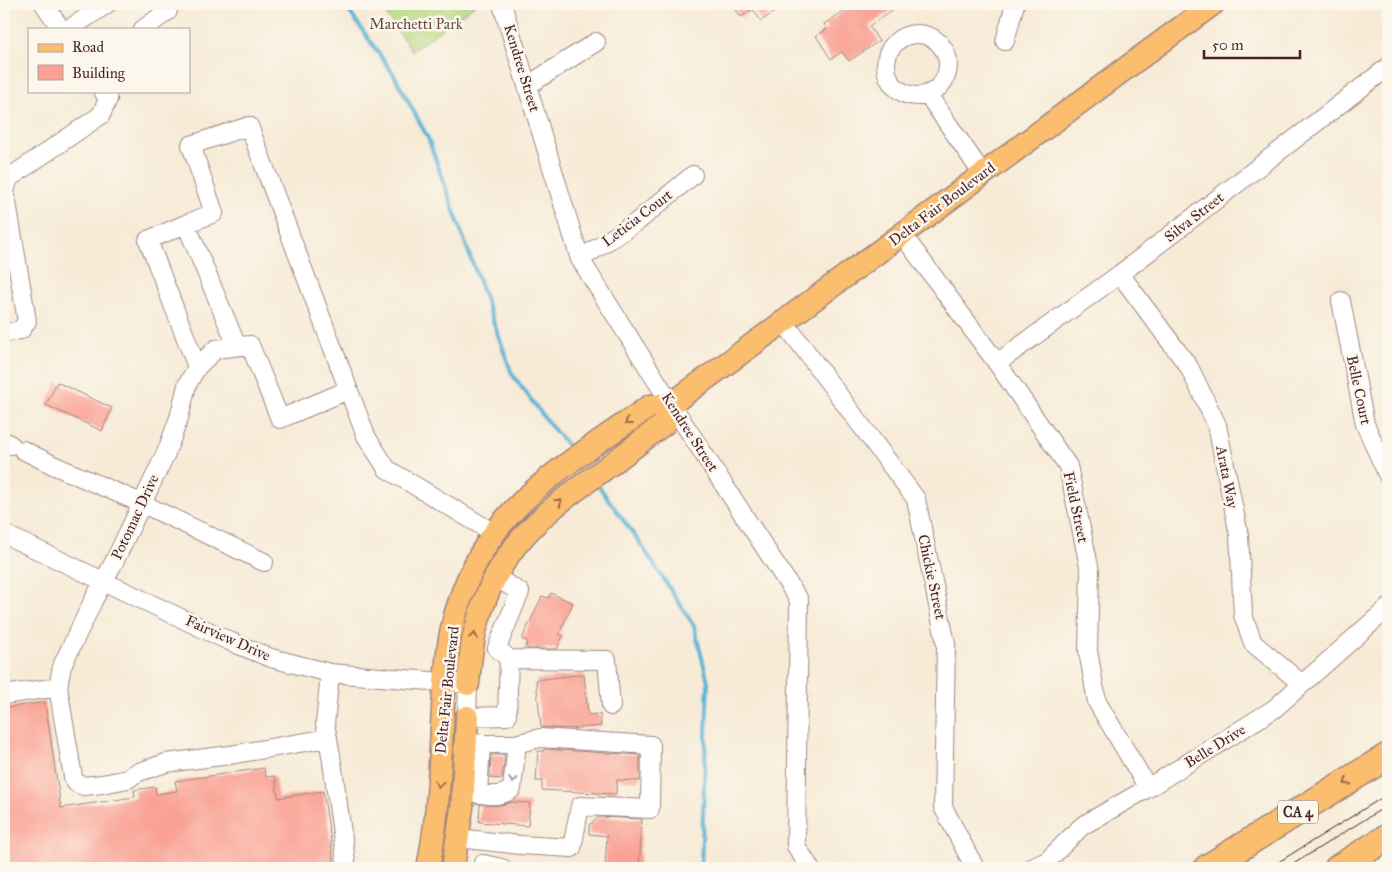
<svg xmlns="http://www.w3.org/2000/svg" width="1392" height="872" font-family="'IM FELL Great Primer',serif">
<rect width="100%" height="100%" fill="#fbf7ec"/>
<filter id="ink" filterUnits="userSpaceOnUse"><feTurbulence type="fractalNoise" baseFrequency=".02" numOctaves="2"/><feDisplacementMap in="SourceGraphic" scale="10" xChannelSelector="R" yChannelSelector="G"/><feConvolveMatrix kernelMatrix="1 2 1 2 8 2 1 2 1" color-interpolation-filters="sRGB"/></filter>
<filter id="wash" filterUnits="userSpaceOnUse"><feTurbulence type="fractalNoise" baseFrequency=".0096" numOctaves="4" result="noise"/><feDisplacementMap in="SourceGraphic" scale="20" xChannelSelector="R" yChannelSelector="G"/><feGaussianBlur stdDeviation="1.12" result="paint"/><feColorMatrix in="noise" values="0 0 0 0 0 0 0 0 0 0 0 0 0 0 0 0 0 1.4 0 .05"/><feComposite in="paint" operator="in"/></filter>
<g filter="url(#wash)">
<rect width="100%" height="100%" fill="#f7ebd7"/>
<!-- green -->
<path fill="#b6d981" stroke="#807c56" d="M379,4H476L412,51Z"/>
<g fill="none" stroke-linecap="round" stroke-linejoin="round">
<!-- stream -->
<path stroke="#57b2d5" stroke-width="4" d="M344,4L394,75L428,138L512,374L549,424L571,449
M600,488L640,543L694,626L708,682L701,868"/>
</g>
<g id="blocks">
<!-- building -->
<path fill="#f9a193" d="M732,4H787L761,21L753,9L741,17Z
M854,4H901L869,26L879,41L849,61L842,52L831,59L816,36L827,29L824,24Z
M57,382L112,408L102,431L46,405Z
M551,593L573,603L559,634L563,636L557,649H529L525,647L528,642L522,639L542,596L548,598Z
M584,674L588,715L600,714L601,726L568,729L541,727L536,680Z
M45,702L61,808L135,797L134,790L155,787L156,794L177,791L175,781L264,768L266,777L275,776L278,798L323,791L335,868H4V708Z
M544,749L640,755V781L617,780L616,794L542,790V781H536L538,751H544Z
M491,755H505L502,779L490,778Z
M512,802L530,803L528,826L479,822L480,804L496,806Z
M599,817L642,819L639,868H605L607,836L589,834V825Z"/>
</g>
</g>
<g filter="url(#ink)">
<use href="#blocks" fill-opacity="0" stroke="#a08581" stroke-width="1"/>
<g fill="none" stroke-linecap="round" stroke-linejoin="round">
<!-- minor casing -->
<g stroke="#a08581" stroke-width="20">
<path id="minor" d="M44,4L61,29
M502,4L580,259L671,404L799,600L796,846L810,868
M69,29L107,4
M143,29L168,11L163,4
M886 65a31 31 0 1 1 62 0a31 31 0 1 1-62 0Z
M1005,41L1015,4
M527,86L596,42
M928,95L982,173
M186,224L214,213L191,145L249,126L366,436L387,469L494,533
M902,234L997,363L1068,466L1090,571L1088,651L1097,702L1148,788
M580,259L638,221L693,175
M1120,274L1189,367L1217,425L1239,535L1243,615L1253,643L1302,684
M1341,301L1365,424L1388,476
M784,322L916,499L946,644L943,807L975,868
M4,333L21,330L27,321L5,191L9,178L101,115L108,99L103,91
M997,363L1120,274L1388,67
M197,367L148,240L186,224L237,346
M4,441L11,445
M23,450L55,466L141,503L264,562
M4,534L229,641L271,658L330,673L468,684L467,717L507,716L509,659
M495,577L520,592L497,648L509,659L607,660L611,706
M330,673L325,724L331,755L347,868
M58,687L62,666L94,599L114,562L166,453L179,418L187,385L197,367L216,349L250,345L280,419L348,390
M4,695L58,687L73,777L76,783L84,786L102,784L128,779L136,773L166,763L230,755L328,738
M464,789C479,794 498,800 512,789L516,753L515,744H481L466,742
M478,794L481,744
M458,838L520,845L572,848L580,806L650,809L651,745L540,738L515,744
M481,868L483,864L502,868
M1032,868L1047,861L1082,826L1148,788L1274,709L1388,608"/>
</g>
<!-- major casing -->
<g stroke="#a08581" stroke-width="25">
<path id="major" d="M468,684C470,664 471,644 477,624C498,547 542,514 603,470C624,455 644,439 664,424L671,404
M428,868C439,815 440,761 443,707C446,673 447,638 458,606C469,571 487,538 512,512C549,472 605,438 650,406L671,404C853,272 1032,137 1213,4
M453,868L462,808L467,717"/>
</g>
<!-- highway casing -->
<g stroke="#a08581" stroke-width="29">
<path id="highway" d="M1207,868L1388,756
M1338,868L1388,837"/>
</g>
<!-- minor -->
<use href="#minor" stroke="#fff" stroke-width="18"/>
<!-- major -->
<use href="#major" stroke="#fbbd6e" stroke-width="22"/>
<!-- highway -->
<use href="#highway" stroke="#fbbd6e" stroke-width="26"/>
<!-- tram -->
<path stroke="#4a1f2b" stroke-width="1" d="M1269,868L1388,794
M1287,868L1388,805"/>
</g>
<!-- one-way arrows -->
<defs><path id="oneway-chevron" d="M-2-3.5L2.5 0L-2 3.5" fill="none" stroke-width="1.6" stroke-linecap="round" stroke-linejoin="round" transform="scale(1.25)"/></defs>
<g stroke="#9a6649">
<use href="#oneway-chevron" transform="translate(628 422) rotate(144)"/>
<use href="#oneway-chevron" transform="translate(559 502) rotate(-38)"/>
<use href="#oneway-chevron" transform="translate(474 636) rotate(-79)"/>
<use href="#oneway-chevron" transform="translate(1347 782) rotate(148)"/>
<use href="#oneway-chevron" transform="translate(439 784) rotate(93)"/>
</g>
<use stroke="#ae9aa0" href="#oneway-chevron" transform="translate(513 780) rotate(95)"/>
</g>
<g text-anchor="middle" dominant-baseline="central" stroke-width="5" stroke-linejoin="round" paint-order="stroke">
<!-- shield labels -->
<rect fill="#fbf7ec" stroke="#7f6065" stroke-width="1" x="1278" y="800.5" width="40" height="23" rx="4"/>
<g font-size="14" font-weight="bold" fill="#4a1f2b">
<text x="1298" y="812">CA 4</text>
</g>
<!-- park labels -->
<g font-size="15" fill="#654e40" stroke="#fbf7ec">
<text x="416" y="24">Marchetti Park</text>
</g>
<!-- street labels -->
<g font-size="15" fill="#4a1f2b" stroke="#fbf7ec">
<text transform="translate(522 68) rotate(73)">Kendree Street</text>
<text transform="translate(942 204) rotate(-37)">Delta Fair Boulevard</text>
<text transform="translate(1194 217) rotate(-38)">Silva Street</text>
<text transform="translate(637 218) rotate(-37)">Leticia Court</text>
<text transform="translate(1359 390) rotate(78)">Belle Court</text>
<text transform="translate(690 432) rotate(57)">Kendree Street</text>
<text transform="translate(1227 477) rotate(79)">Arata Way</text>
<text transform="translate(1076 507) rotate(78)">Field Street</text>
<text transform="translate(135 517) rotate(-65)">Potomac Drive</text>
<text transform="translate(932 577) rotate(78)">Chickie Street</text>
<text transform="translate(228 638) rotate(24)">Fairview Drive</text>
<text transform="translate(447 690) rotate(-84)">Delta Fair Boulevard</text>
<text transform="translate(1215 746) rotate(-32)">Belle Drive</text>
</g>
</g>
<!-- margin -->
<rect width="1392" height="872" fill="none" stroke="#fbf7ec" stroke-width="20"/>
<!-- legend -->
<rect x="28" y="28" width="162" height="65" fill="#fbf7ec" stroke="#b4a19f"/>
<rect x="38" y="44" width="25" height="8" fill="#fbbd6e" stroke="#b4a19f"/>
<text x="72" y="52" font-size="15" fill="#4a1f2b">Road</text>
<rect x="38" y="65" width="25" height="15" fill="#f9a193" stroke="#b4a19f"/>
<text x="72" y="78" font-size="15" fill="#4a1f2b">Building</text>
<!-- scale -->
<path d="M1204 50v8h96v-8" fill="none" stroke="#4a1f2b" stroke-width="2.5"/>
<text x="1212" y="50" font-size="15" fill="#4a1f2b" stroke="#fbf7ec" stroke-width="4" paint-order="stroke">50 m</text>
</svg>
